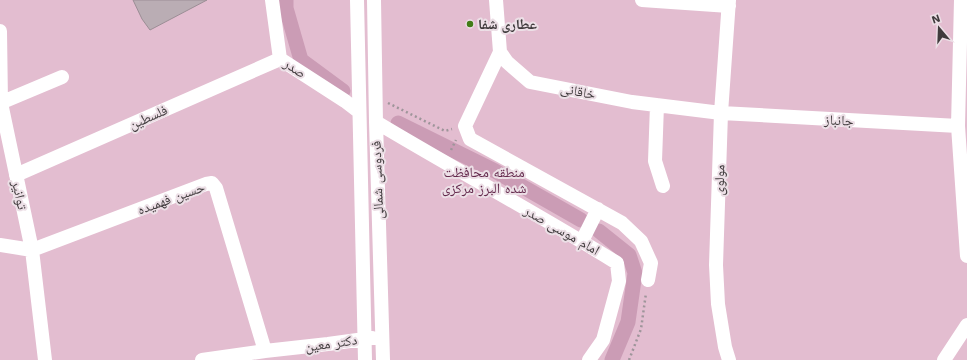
<svg xmlns="http://www.w3.org/2000/svg" width="967" height="360" font-family="'Work Sans','Noto Naskh Arabic',sans-serif">
<rect width="100%" height="100%" fill="#ecdfe6"/>
<!-- green -->
<path fill="#e3bdd0" d="M0,0H967V360H0Z"/>
<g fill="none" stroke-linecap="round" stroke-linejoin="round">
<!-- canal -->
<path stroke="#cb9cb5" stroke-width="15" d="M286,0V8L301,60L343,91
M398,123L495,171L581,220
M599,231L629,255L635,273L628,322L612,360"/>
</g>
<!-- building -->
<path fill="#baadb4" stroke="#9b8e95" d="M133,0H207L150,30L142,19Z"/>
<g fill="none" stroke-linecap="round" stroke-linejoin="round">
<!-- path -->
<path stroke="#9e959a" stroke-width="2.5" stroke-dasharray="2 3" stroke-linecap="butt" d="M388,103L445,131L452,129
M451,150L456,140
M629,360L641,329L646,293"/>
<!-- minor -->
<path stroke="#fff" stroke-width="14" d="M272,0L280,59L345,101L358,111
M357,0L365,360
M374,0L376,122L383,360
M496,0L500,52L507,62L530,82L632,102L721,113L958,126
M642,0L729,6
M729,0L721,113L716,265L718,304L725,347L729,360
M961,0L958,126L967,256
M0,31L1,103L32,250L45,360
M500,52L465,126L470,139L622,223L641,241L651,263L648,280
M0,103L62,77
M657,105L655,161L663,186
M376,122C456,170 538,214 617,263L619,281L603,340L589,360
M16,175L280,59
M582,241L598,209
M0,245L32,250L206,184L212,183L216,188L265,351
M202,360L265,351L328,344L372,338
M944,360L967,325"/>
</g>
<!-- markers -->
<circle fill="#417c17" stroke="#ecdfe6" stroke-width="1.5" cx="470" cy="24" r="4"/>
<g text-anchor="middle" dominant-baseline="central" stroke-width="4" stroke-linejoin="round" paint-order="stroke">
<!-- poi labels -->
<g font-size="14" font-weight="bold" fill="#403b3d" stroke="#ecdfe6" text-anchor="start">
<text x="478" y="24">عطاری شفا</text>
</g>
<!-- street labels -->
<g font-size="14" fill="#403b3d" stroke="#ecdfe6">
<text transform="translate(295 68) rotate(34)">صدر</text>
<text transform="translate(578 91) rotate(11)">خاقانی</text>
<text transform="translate(148 117) rotate(-24)">فلسطین</text>
<text transform="translate(839 120) rotate(3)">جانباز</text>
<text transform="translate(377 180) rotate(-92)">فردوسی شمالی</text>
<text transform="translate(719 180) rotate(-88)">مولوی</text>
<text transform="translate(20 195) rotate(78)">توانیر</text>
<text transform="translate(171 198) rotate(-20)">حسین فهمیده</text>
<text transform="translate(562 230) rotate(30)">امام موسی صدر</text>
<text transform="translate(331 343) rotate(-8)">دکتر معین</text>
</g>
<!-- park labels -->
<g font-size="14" fill="#642a4d" stroke="#ecdfe6">
<text x="484" y="172">منطقه محافظت<tspan x="484" dy="16">شده البرز مرکزی</tspan></text>
</g>
</g>
<!-- north arrow -->
<g transform="translate(939 28) rotate(341)" stroke="#ecdfe6" stroke-width="3" paint-order="stroke">
<path d="M0-3L7 15L0 10L-7 15Z" fill="#403b3d"/>
<text y="-6" font-size="11" font-weight="bold" text-anchor="middle" fill="#403b3d">N</text>
</g>
</svg>
